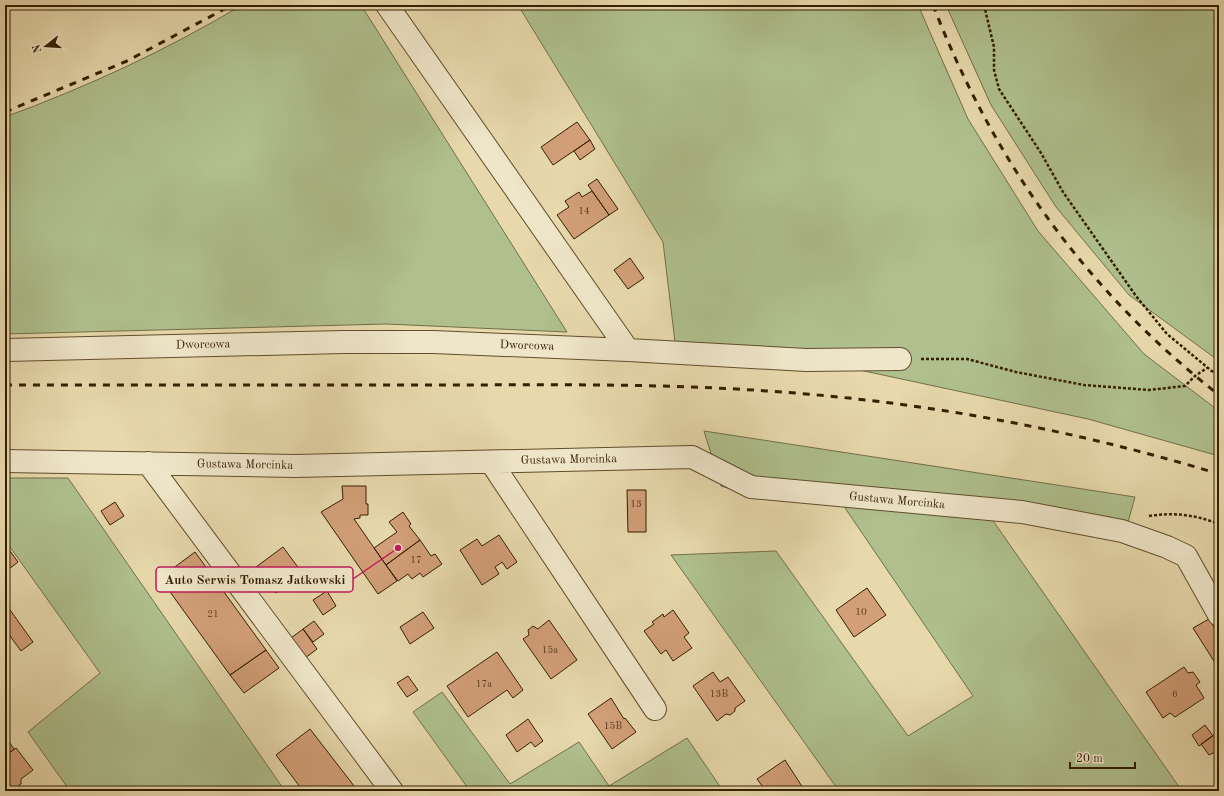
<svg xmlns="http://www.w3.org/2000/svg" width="1224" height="796" font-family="'Old Standard TT',serif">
<rect width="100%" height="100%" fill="#e7d9ac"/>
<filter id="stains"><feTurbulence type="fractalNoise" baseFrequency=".005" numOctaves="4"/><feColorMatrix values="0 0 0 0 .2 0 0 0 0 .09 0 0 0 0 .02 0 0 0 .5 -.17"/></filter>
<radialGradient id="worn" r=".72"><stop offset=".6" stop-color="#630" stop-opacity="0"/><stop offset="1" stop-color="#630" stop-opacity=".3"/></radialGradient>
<!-- green -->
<path fill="#afc08e" stroke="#726f47" d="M242,5H361L567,332L386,324L5,334V117C87,87 167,50 242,5Z
M518,5H918L968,119L1038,231L1144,354L1219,411V456L1088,419L771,351L675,342L663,242Z
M946,5H1219V361L1129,295L1056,207L991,105Z
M704,431L1135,497L1123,540L989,515L1182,791H839L671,555L776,551L908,736L973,696L843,505L751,495L721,486Z
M5,478H68L285,791H70L28,732L100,673L5,540Z
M442,692L510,784L579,742L609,786L687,738L723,791H470L413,712Z"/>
<!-- building -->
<path fill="#d29f78" stroke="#341e00" d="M577,122L590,140L553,165L541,147Z
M590,140L595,149L580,160L574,151Z
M597,179L618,209L609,215L588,185Z
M592,191L609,215L574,239L557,215L569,207L565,201L579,192L582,197Z
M630,258L644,278L628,289L614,270Z
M342,486H366V504H368V515H360V518L354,519L397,581L378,594L321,512L343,499Z
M627,490H646V532H628Z
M115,502L124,516L110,525L101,511Z
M403,512L411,524L409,526L420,540L386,565L374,548L397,532L389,522Z
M499,535L517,562L507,569L502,562L495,567L499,574L482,585L460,550L477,539L482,546Z
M420,540L431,556L435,554L442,564L423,577L420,573L412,579L408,574L398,581L386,565Z
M5,544L18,562L9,569L5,563Z
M283,547L303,574L276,593L256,567Z
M195,552L266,650L230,675L160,578Z
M867,588L886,615L854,637L836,610Z
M327,591L336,606L323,615L313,600Z
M5,603L33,642L21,651L5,629Z
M673,610L689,633L684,637L692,648L673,661L666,650L661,654L644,631L654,624L652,622L663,614L664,617Z
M423,612L434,628L410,644L400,627Z
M1209,619L1219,635V669L1193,628Z
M549,620L577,660L551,679L523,639L529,635L528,630L533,626L538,629Z
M314,621L324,634L313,642L303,629Z
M303,629L317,649L305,658L291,638Z
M266,650L279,668L244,693L230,675Z
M497,652L523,690L513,698L507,690L468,717L447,686Z
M1184,667L1188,673L1193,672L1200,682L1196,685L1204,698L1175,717L1170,713L1163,718L1146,692Z
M713,672L720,682L728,677L745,701L735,708V711L730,715L726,714L717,721L693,686Z
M408,676L418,690L407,697L397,683Z
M611,698L624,719L625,718L636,732L612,749L588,714Z
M528,719L543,741L535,747L531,742L517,752L506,735Z
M1205,725L1213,736L1199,746L1192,735Z
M310,729L358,791H303L276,755Z
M1219,731V750L1209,755L1201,744Z
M5,736L14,749L5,756Z
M16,748L33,770L21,779V784L14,789L8,788L5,791V756Z
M785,760L805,791H766L757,779Z"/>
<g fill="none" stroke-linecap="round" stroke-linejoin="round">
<!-- minor casing -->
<g stroke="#614d2b" stroke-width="24">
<path id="minor" d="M5,350L344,342H433L628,350L387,5
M628,350L806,360L900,359
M5,461L295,466L692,457L751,487L1022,512L1122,531L1167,547L1186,556L1219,615
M491,462L655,709
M148,463L392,791"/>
</g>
<!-- path -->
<path stroke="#341e00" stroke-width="2.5" stroke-dasharray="3 2" stroke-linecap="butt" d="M984,5L994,47V70L999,89L1041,153L1063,192L1136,296L1167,334L1219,377
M921,359H967L1016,372L1084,385L1149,390L1185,386L1195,376L1207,368
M1149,516C1174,512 1196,515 1219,524"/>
<!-- minor -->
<use href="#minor" stroke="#efe6c9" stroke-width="22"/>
<!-- rail -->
<path stroke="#341e00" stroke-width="3" stroke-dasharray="7 7" stroke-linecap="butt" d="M933,5C994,162 1086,291 1219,395
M5,112L127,61L232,5
M5,385C146,385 288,385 429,385C541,385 655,383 767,391C920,401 1072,429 1219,474"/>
</g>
<g text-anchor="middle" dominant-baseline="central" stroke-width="3" stroke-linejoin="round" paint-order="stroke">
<!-- number labels -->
<g font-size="10" fill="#5c3e1e">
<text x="584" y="211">14</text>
<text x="636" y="504">13</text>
<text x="416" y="560">17</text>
<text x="861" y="612">10</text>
<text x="213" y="614">21</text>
<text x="550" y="650">15a</text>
<text x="484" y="684">17a</text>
<text x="719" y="694">13B</text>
<text x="1175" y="694">6</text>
<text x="613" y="726">15B</text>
</g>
<!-- street labels -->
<g font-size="12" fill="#341e00" stroke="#efe6c9">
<text transform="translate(203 345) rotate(-1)">Dworcowa</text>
<text transform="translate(527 346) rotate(2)">Dworcowa</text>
<text transform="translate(569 460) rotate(-1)">Gustawa Morcinka</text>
<text transform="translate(245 465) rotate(1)">Gustawa Morcinka</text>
<text transform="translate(897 501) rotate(5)">Gustawa Morcinka</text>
</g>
</g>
<!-- callouts -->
<path fill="none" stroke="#c2185b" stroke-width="1.5" d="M398 548L353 579"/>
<circle fill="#c2185b" stroke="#efe6c9" stroke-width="1.5" cx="398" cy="548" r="4"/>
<rect fill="#efe6c9" stroke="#c2185b" stroke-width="1.5" x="156" y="567" width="197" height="25" rx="4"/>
<g font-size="13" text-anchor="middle" font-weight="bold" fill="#341e00">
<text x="255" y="584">Auto Serwis Tomasz Jatkowski</text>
</g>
<!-- margin -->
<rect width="1224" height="796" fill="none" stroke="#e7d9ac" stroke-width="20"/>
<rect x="6" y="6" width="1212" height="784" fill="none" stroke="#341e00" stroke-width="2"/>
<rect x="10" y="10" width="1204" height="776" fill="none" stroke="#341e00"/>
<!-- north arrow -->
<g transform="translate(46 46) rotate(253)" stroke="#efe6c9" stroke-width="3" paint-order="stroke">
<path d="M0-3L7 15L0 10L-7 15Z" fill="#341e00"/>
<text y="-6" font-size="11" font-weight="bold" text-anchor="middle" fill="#341e00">N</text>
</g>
<!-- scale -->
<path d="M1070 762v6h65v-6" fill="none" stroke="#341e00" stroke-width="2"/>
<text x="1076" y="762" font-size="12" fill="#341e00" stroke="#efe6c9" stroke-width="3" paint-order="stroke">20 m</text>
<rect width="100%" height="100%" filter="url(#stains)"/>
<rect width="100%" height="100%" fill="url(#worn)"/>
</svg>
